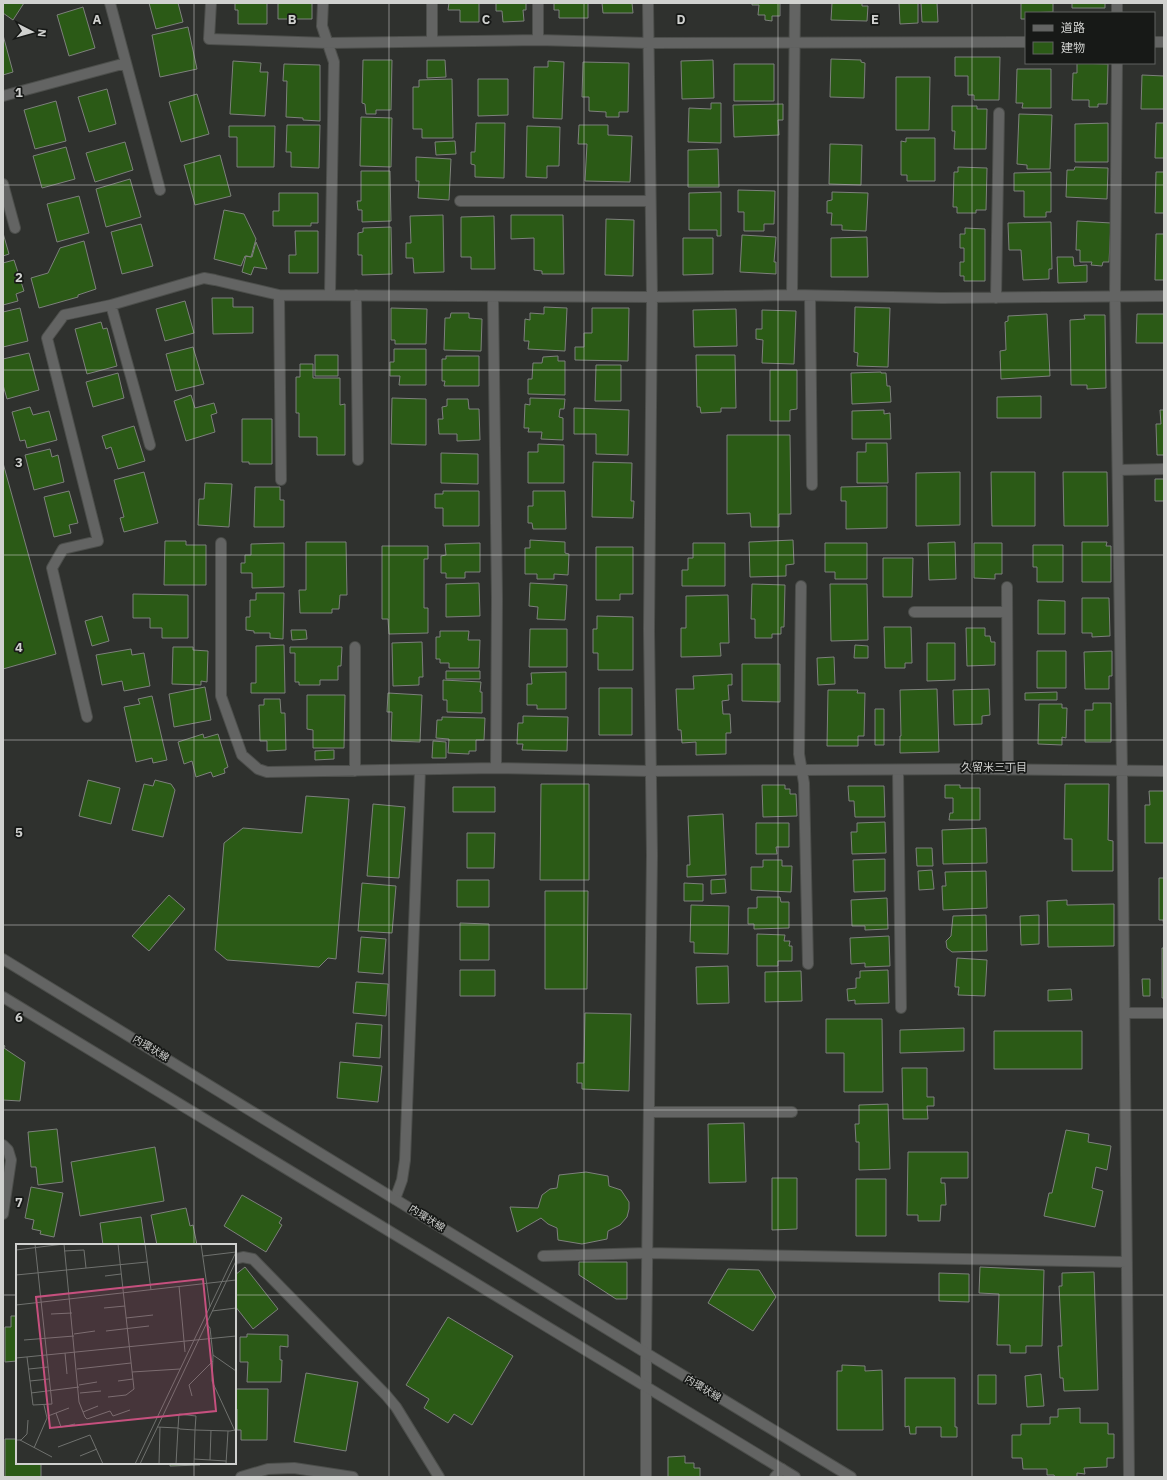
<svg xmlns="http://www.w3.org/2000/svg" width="1167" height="1480" font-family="'IBM Plex Sans','Noto Sans JP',sans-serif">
<rect width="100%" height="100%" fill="#2f312e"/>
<!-- building -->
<path fill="#2b5a16" stroke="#7d807c" d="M3,3H24L13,20L3,13Z
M149,3H178L183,22L156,29Z
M235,3H267V24H238V10H235Z
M278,3H312V19H278Z
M449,3H479V22H460V10H448Z
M496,3H526V10H523L524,21L503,22L502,11H496Z
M554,3H588V18H559V10H554Z
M602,3H632L633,13H603Z
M752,3H784H780V16H772V21L765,20V15H758L759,5H752Z
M832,3H862V6H868L867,21L831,20Z
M899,3H918V23L900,24Z
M921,3H937L938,22H922Z
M1021,3H1053V12L1026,13V19H1021Z
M1072,3H1105V8H1072Z
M83,7L95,48L69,56L57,15Z
M188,27L197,69L160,77L152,35Z
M3,35L13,72L3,75Z
M955,57H1000L999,100H974V95H968V76H955Z
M831,59L861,60V62L865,63L864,98L830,97Z
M363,60H392L391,110H376V114H366L365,104L362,103Z
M427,60H445L446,77L427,78Z
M713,60L714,98L682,99L681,61Z
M233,61L261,63L260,72H268L265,116L230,114Z
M548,61L564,62L562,119L533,118L534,67H548Z
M583,62L629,63L628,112H619V117H606V112L589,111V97H582Z
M1077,63L1108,64L1107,104H1098V107H1089V100H1072L1073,73H1077Z
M284,64L320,65V121L303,120V118L286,117L287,81H283Z
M734,64H774V101H734Z
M1017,69H1051V108H1022L1023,103H1016Z
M1142,75L1164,76V109H1141Z
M896,77H930L929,130H896Z
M452,79L453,138H422V129H413V87H419V80Z
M478,79H508V115L478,116Z
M107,89L116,124L89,132L78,97Z
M197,94L209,134L181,142L169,102Z
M56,101L66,141L35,149L24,110Z
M711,103H721V143L688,142L689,108L711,109Z
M783,104V120H778L779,135L734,137L733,105Z
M952,106H977V109H987L986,149H954L955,131H952Z
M1019,114L1052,115L1050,169H1027V165L1017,164Z
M361,117L392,118L391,167L360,166Z
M476,123H505L504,178L475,177V165L471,164V152H475Z
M1108,123V162H1075V124Z
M1156,123H1164V158H1155Z
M287,125H320L319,168L291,167V152H286Z
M579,125H608V135L632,136L630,182L585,181L587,144H578Z
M229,126H275L274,167H237V137H229Z
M527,126L560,127L559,166H547V178L526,177Z
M906,138H935V181H907V175H901V141L906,142Z
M455,141L456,154L436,155L435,142Z
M125,142L133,170L95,182L86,153Z
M830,144L862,145L861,185L829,184Z
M66,147L75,179L42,188L33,156Z
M718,149L719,187H688V150Z
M220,155L231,196L195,205L184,165Z
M416,157L451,159L449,200L418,198L419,181H416Z
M958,167L987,168L986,210H976V213H957V207H953L954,172H958Z
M1075,167L1108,168L1107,199L1066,197L1067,170H1074Z
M361,171H390L391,221L362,222V210H358L357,201H361Z
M1051,172V212H1046V217H1024V191H1014V173Z
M1156,172H1164V213H1155Z
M130,179L141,217L106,227L96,189Z
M738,190L775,191L774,224H764V231H744V212H738Z
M721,192V236H717V230H689V193Z
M832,192L868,193L866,231L842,230V225H831L832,213H827V201L832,200Z
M279,193H318V223H311V226H273V211H279Z
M79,196L89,233L57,242L47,204Z
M224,210L244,214L256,239L251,257L245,256L241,266L214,259Z
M443,215L444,272L414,273L413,258H406V243H411L410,216Z
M511,215H563L564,274H542V271L534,270V238L511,239Z
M494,216L495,269H471V257H461V217Z
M606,219L634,220L633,276L605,275Z
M1077,221L1111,223L1109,262H1103L1102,266L1091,265L1092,262H1080V250H1076Z
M1051,222L1052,269H1049V279L1023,280L1021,250H1009L1008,223Z
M141,224L153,266L122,274L111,232Z
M391,227L392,274L362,275V255H358V233L363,232V228Z
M965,228L985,229V281H964V276H960V262H964V248H960V234H965Z
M295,231H318V273H289V255H296Z
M3,233L9,254L3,256Z
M1156,234H1164V280H1155Z
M742,235L776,237L774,262H776V274L740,272Z
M867,237L868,277H831V238Z
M683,238H713V274L683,275Z
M84,241L96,289L78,295V297L39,308L31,278L48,273L60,248Z
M256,242L267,269L254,267L251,275L242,272L246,256L252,257Z
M1057,257H1073L1074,266L1087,265V282L1058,283Z
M14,260L24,291L16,294L18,301L3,305V263Z
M212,298H233V307H253V333L213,334Z
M185,301L194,333L165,341L156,309Z
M544,307L567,308L565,351L528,349L529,341H524L525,319L530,320V313L544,314Z
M855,307L890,308L888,367L857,366L858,353L854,352Z
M20,308L28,341L3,347V312Z
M391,308L427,309L426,344H395V340H391Z
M592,308H629L628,361L575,360V347H584V333H592Z
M736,309L737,346L694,347L693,310Z
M762,310L796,311L794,364L762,363L763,340L756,339V329H762Z
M451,313H469V318L482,319L481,351L444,350L445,318H450Z
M1047,314L1050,376L1001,379L1000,351L1006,350L1005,322L1008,321V316Z
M1137,314H1164V343H1136Z
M1084,315H1105L1106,388L1087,389V385H1071L1070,320L1085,319Z
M101,322L103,329L107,328L117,366L87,374L75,329Z
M193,347L204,384L176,391L166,354Z
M394,349H426V385H399L400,376H390V362H394Z
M29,353L39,390L7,399L3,385V359Z
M315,355H338V376H315Z
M696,355H735L736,408H721V412L701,413L700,407H697Z
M446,356H479V386H444L445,381H442V359H446Z
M558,356V361H565V395L528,394V379H532L533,363H542L543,357Z
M300,364H313V378H340V405L345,404V455H317V437H299V413H296V377H300Z
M596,365H621V401H595Z
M770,370H797V409L790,410V421H770Z
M881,372V373H886L887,386H890L891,402L852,404L851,373Z
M118,373L124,398L93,407L86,382Z
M191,395L195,408L214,403L217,413L211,415L215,432L186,441L174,401Z
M1041,396V418H997V397Z
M392,398L426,399V445L391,444Z
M530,398L565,399L564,409H560L559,417L563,418V440L541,439L542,432H528L529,428H524L525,404L530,405Z
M447,399H468L469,409H479L480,440L457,441V434H439L438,419H443L442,407L447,406Z
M30,407L33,415L49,411L57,440L27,448L25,440L20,441L12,412Z
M574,408L629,410L628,455L596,454V434H574Z
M884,410V414L890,413L891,439H852V411Z
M1160,410H1164V455H1157L1156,424H1161Z
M242,419H272V464H249V462H242Z
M134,426L145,461L118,469L111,447L106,449L102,436Z
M727,435H790L791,514H779V527H751L750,513L727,514Z
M866,443H887L888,483H857V452H866Z
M538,444L564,445V483H528V452H538Z
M50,449L52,457L58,455L64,482L34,490L25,455Z
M441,453L478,454V484L441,483Z
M593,462L632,463L631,501H634L633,518L592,517Z
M3,463L56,654L3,669Z
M144,472L158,523L124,532L120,518L124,517L114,480Z
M960,472V525L916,526V473Z
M991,472H1035V526H992Z
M1063,472H1107L1108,526H1064Z
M1155,479H1164V501H1155Z
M205,483L232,484L229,527L198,525L199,499H204Z
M887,486V528L846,529V501H841V487Z
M255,487H280V500H284V527H254Z
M69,491L78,523L69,525L71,533L54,537L44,497Z
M443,491H479V526H443V508H435V494H443Z
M533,491H565L566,529H533L532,523H528V506H533Z
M530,540L565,542V553L569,554L568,575L554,574V579H537V574H525V548H530Z
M793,540L794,564L786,565V576L750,577L749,542Z
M165,541H186V545H206V585H164Z
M306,542H346L347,595H340L339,609H332V613H300L299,590H306Z
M955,542L956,579L929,580L928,543Z
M1082,542H1107L1106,546H1111V582H1082Z
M284,543V587L252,588V573H241V563H245V555H251V544Z
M480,543V572H465V578H446V573H441V556L446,555L445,544Z
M693,543H725V586H682V570H688V558H693Z
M825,543H867V579H835V572H825Z
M974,543H1002V574H995V579L974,578Z
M1033,545H1063V582H1037V567H1033Z
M382,546H428V559H424V608H428V633L389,634L388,619H382Z
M596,547H633V594H620V600H596Z
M883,558H913L912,597H883Z
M479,583L480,616L446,617V584Z
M530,583L567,585L565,620L537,619L538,607L529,606Z
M752,584L785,585L784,627H781V634H772V638H755V619H751Z
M830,584H867L868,640L831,641Z
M256,593H284L283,639L270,638V633H254V631L246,630V617H250V600H256Z
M133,594L188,595V638H162V628H150V618H133Z
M728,595L729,643H720L721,656L681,657V628H686V596Z
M1082,598H1109L1110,636L1092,637V633H1082Z
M1038,600L1065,601V634H1038Z
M102,616L109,641L92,646L85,621Z
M597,616L633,617V670H598V653H593V629H597Z
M884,627H911L912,663H905V668H885Z
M966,628H985V636H990L991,642H995V665L967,666Z
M530,629H567V667H529Z
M291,630H306L307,639L292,640Z
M440,631H469L468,640H480L479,668H449V663H440V659H436V637H440Z
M422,642L423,677H419V685L393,686L392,643Z
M927,643H955V680L927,681Z
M284,645L285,693H251V683H256V646Z
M855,645L868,646V658H854Z
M173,647H193V650L208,651L207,682L201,681V685L172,684Z
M290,647H342L341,666H338V680H320V685H299V682H295V653H290Z
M131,649L132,655L144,653L150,686L124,691L122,681L102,685L96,655Z
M1037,651H1066V688H1037Z
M1112,651V676H1109V689H1085L1084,652Z
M834,657L835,684L818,685L817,658Z
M742,664H780V702L742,701Z
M446,671H480V679H446Z
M566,672V709H537V705H527V684H532L531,673Z
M732,674V685H728L729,700L722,701L723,714H730L731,733H726V754L696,755V742L682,743L681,730H678L676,689H694L693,676Z
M443,680L481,682L480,692H482V713L447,712V700H443Z
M205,687L211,720L174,727L169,694Z
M599,688H632V735H599Z
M937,689L939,752L900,753V736H901L900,690Z
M989,689L990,715L982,716V724L954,725L953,690Z
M828,690H858L857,693H865L864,736H858V746H827Z
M1057,692V700H1025V693Z
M388,693L422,695L420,742L391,741L392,712H387Z
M307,695H345L344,748H313V730L307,729Z
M152,696L167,760L153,763L152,758L136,762L124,707L140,704L138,699Z
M264,699H280L281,713H285L286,750L267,751V741H260L259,705H264Z
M1093,703H1111V742H1085V710H1093Z
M1039,704H1062V708H1067L1066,738L1062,737V745L1038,744Z
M875,709H884V745H875Z
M523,716L568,717L567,751L522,750L523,744H517L518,723H523Z
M442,717L485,718L484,740H476V751H469V754L448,753L449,739L436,738L437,720H442Z
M203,734L204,738L218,734L228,767L224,769L225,773L213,777L211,772L196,777L192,761L184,764L178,742Z
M433,741L446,742V758H432Z
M334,750V759L315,760V751Z
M88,780L120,788L111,824L79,816Z
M155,780L171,784L175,790L163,837L132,830L144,784L153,786Z
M541,784H589V880H540Z
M1065,784H1109L1108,840L1113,841V871H1072V839H1064Z
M762,785H785V789H790V794H796L797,816L763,817Z
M945,785H960V788H980V820H949L950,813H953V798H945Z
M848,786H884L885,817H855L854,801H849Z
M453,787H495V812H453Z
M1149,791H1164V843H1145V805H1150Z
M306,796L349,799L336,959L328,958L319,967L227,960L215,950L224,843L243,828L302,833Z
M373,804L405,807L399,878L367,876Z
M723,814L726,875L687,877V865H690L688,816Z
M885,822L886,853L852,854L851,832H857V823Z
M756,823H789V847H776L777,854H756Z
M986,828L987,863L943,864L942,830Z
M467,833H495L494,868H467Z
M916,848H932L933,866H917Z
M885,859V891L854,892L853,860Z
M763,860H782V866H792L791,892L751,890V867H763Z
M932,870L934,889L919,890L918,871Z
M986,871L987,908L943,910L942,886H946L945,872Z
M1159,878H1164V927L1163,920H1159Z
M725,879L726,893L711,894V880Z
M457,880H489V907H457Z
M362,883L396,886L392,933L358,931Z
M684,883L703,884V901H684Z
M545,891H588L587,989H545Z
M169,895L185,909L149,951L132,936Z
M757,897H780L781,902H789V928L754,929V924H748V908H757Z
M887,898L888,929L865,930V926H852L851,900Z
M1067,900V905L1114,904V946L1048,947L1047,901Z
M691,905L729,906L728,954L694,953V942H690Z
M986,915L987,951L952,952L947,948L946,941L951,936L953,916Z
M1039,915V944L1021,945L1020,916Z
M460,923L489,924V960H460Z
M757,934L785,935L784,941H790L789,946H792V961H778V966H757Z
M889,936L890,966L865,967V963L851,964L850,938Z
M361,937L386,939L383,974L358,972Z
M1162,948H1164V998H1162Z
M957,958L987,960L985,996L958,995L959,987H955V985Z
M728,966L729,1003L697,1004L696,967Z
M460,970H495V996H460Z
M888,970L889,1003L855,1004V1000L848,1001L847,989L856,988V978H860V971Z
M801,971L802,1001L765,1002V972Z
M1142,979H1150V996H1143Z
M356,982L388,984L386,1016L353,1013Z
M1071,989L1072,1000L1048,1001V990Z
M585,1013L631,1014L629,1091L582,1089V1083H577V1063H584Z
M826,1019H882L883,1092H844V1053H826Z
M356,1023L382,1025L380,1058L353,1056Z
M964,1028V1051L900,1053V1030Z
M994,1031H1082V1069H994Z
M3,1045L5,1046L4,1048L25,1062L20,1101L3,1100Z
M340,1062L382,1066L378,1102L337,1098Z
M902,1068H927V1097H934V1106H927L928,1119H903Z
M888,1104L890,1169L859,1170V1142H856L855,1124H859V1105Z
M744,1123L746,1182L709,1183L708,1124Z
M57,1129L63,1182L38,1185L36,1167H31L28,1132Z
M1066,1130L1089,1134L1088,1142L1111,1146L1107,1170L1096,1167L1092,1188L1103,1191L1095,1227L1044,1216L1049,1193H1052Z
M155,1147L164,1201L80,1216L71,1162Z
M908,1152H968V1178H941V1183H945L946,1205H941L940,1221H918V1215H907Z
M586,1172L608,1176L609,1186L621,1190L629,1202V1209L627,1217L620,1225L608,1231L607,1239L582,1244L558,1240L557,1228L548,1224L541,1218L517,1232L510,1207L538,1208L542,1195L550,1189L557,1188L559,1175Z
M772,1178H797V1229L772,1230Z
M856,1179H886V1236H856Z
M31,1187L63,1193L54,1237L40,1234L41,1231L32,1229L34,1220L25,1218Z
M242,1195L282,1218L279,1223L282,1225L266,1252L224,1226Z
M186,1208L190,1226L193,1225L197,1245H157L151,1215Z
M141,1217L145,1245H103L100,1223Z
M579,1262H627V1299H616L579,1275Z
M245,1267L278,1309L253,1329L235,1306V1275Z
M980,1267L1044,1270L1042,1346H1026V1353H1010V1345H997L999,1294L979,1293Z
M728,1269L759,1270L776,1297L753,1331L708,1303Z
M1094,1272L1098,1390L1064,1391L1063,1378H1060L1058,1346H1062L1059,1286H1062V1273Z
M939,1273L969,1274V1302L939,1301Z
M11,1316H17V1361L5,1362V1327H11Z
M448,1317L513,1356L472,1425L454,1414L448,1423L424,1408L429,1399L406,1385Z
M247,1334L288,1335V1347L280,1346V1360H282L281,1382H247L248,1362H240V1337H247Z
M842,1365L865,1366V1371L882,1370L883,1430H837V1371H842Z
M306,1373L358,1382L346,1451L294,1442Z
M1041,1374L1044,1406L1027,1407L1025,1376Z
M978,1375H996V1404H978Z
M905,1378H955V1427H957V1437H941V1427H916V1434H910L909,1426L905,1427Z
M235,1389H268L267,1440H241V1430H237V1409H235Z
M1080,1408V1423H1108V1434H1114V1458H1107V1467L1084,1468L1085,1474L1077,1473V1477H1055L1054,1475H1047V1469H1023L1022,1458H1012V1435H1021V1424H1050V1417H1058V1409Z
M5,1439H17V1463H41V1477H5Z
M685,1456V1463H694V1468H700V1477H668V1457Z
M170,1463H200V1465L170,1466Z"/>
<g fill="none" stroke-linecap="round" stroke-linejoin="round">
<!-- service casing -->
<g stroke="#4c4e4b" stroke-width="12">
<path id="service" d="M649,1112H792"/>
</g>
<!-- minor casing -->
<g stroke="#4c4e4b" stroke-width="12">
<path id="minor" d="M110,3L160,190
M211,3L209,39L328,43L538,40L648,43L1026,42
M323,3L322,26L334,62L330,294
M538,3V40
M1117,3V13
M432,42V3
M1154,42H1164
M1117,63L1115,296L1122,772L1129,1477
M3,96L126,63
M3,184L15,228
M460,201H650
M279,295L281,480
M356,295L358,460
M792,295L795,3
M810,296L812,485
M493,297L497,598L496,768
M996,298L999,113
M111,305L150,445
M1118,470L1164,469
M221,543V696L242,755L258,769L267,772L496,768L650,771L971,769L1164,771
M801,586L799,754L804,783L808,964
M1007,587L1008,770
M914,612H1007
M355,647V771
M87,717L52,568L63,549L98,541L47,338L64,315L111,305L204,278L215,280L279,295L652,297L792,295L942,298L1164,296
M898,770L901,1008
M1125,1013H1164
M3,1145L8,1150L11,1160L3,1214
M395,1199L402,1180L405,1160L420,770
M543,1256L647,1253L1127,1262
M235,1259L243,1257L253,1259L386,1395L396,1407L439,1477
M241,1477L268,1469L294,1468L353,1477
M646,1477V1353L652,855L649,630L652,297L648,3
M775,1477L782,1469"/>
</g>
<!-- tertiary casing -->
<g stroke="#4c4e4b" stroke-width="12">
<path id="tertiary" d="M3,959L646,1353L851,1477
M3,997L795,1477"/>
</g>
<!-- service -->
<use href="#service" stroke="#636463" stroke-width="10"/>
<!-- minor -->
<use href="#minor" stroke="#636463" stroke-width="10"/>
<!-- tertiary -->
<use href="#tertiary" stroke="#636463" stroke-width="10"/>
</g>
<!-- grid -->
<path fill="none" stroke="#d0d1cf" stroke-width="1" stroke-opacity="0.55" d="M194,3V1245M389,3V1477M584,3V1477M778,3V1477M972,3V1477M3,185H1164M3,370H1164M3,555H1164M3,740H1164M3,925H1164M3,1110H1164M3,1295H17M235,1295H1164M194,1463V1477"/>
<g text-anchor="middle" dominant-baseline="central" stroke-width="3.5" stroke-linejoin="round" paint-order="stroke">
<!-- street labels -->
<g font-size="10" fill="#d0d1cf" stroke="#171917">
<text transform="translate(151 1048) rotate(31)">内環状線</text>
<text transform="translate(427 1218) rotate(32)">内環状線</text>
<text transform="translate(703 1388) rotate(31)">内環状線</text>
</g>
<!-- neighbourhood labels -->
<g font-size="11" fill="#d0d1cf" stroke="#171917">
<text x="994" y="767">久留米三丁目</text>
</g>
</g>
<!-- overview -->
<g transform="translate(16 1244)">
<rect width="220" height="220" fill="#2f312e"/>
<path fill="none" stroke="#6f716e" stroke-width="1" d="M48,0L63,158L69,173L71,175L94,167L97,172L114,166M129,0L135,46M185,0L194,63M0,6L48,0M48,7L68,6L70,24M187,12L220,8M0,31L131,18M89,32L105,30M163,42L169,108M0,61L220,36M88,64L109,62M196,67L220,64M35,70L56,69M0,73V88M110,74L137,71M190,79L194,84L197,111L196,137L219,187M90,87L133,82M58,90L79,87M8,96L58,92M49,109L51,130M197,111L220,127M11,113L17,161L36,160L19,0M0,114L220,92M13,125L32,123M61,125L115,119M116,128L164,125M14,137L33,135M102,137L117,135M63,141L81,138M15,149L63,143M64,149L85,147M176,152L173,141L197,117M92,153L110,151L118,145L102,0M67,168L82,162M40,169L45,183L59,180M32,172L53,164M141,183L162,184L160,220M0,196H5L11,190L12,176M4,196L36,213M42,203L74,191L87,220M18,204L31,174L28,161M64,212L81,205M178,215L210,217M194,216L195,186M119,220L220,8M124,220L220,17M143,220L144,183M178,220L179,186L180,172L163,170L162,184L164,185L179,186L214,187L219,186M210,220L212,187"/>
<path fill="#c6507e" fill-opacity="0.15" stroke="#c6507e" stroke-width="2" d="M187,35L200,167L34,184L20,53Z"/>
<rect width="220" height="220" fill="none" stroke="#d0d1cf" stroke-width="2"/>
</g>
<g font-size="13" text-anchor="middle" font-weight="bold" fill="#d0d1cf" stroke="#171917" stroke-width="3.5" stroke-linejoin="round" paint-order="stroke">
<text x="97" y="24">A</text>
<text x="292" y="24">B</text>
<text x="486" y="24">C</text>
<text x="681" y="24">D</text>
<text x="875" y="24">E</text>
<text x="19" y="97">1</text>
<text x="19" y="282">2</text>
<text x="19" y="467">3</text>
<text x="19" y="652">4</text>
<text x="19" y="837">5</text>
<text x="19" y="1022">6</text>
<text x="19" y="1207">7</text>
</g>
<!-- border -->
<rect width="1167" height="1480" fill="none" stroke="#d0d1cf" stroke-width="8"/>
<!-- legend -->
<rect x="1025" y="12" width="130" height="52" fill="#171917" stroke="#616361"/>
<rect x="1033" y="25" width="20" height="6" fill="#636463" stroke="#616361"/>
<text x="1061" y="32" font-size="12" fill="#d0d1cf">道路</text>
<rect x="1033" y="42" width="20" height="12" fill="#2b5a16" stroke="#616361"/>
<text x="1061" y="52" font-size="12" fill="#d0d1cf">建物</text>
<!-- north arrow -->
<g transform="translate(32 32) rotate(96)" stroke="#171917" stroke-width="3" paint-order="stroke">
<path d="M0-3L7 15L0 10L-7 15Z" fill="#d0d1cf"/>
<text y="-6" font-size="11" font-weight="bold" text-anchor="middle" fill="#d0d1cf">N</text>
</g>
</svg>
